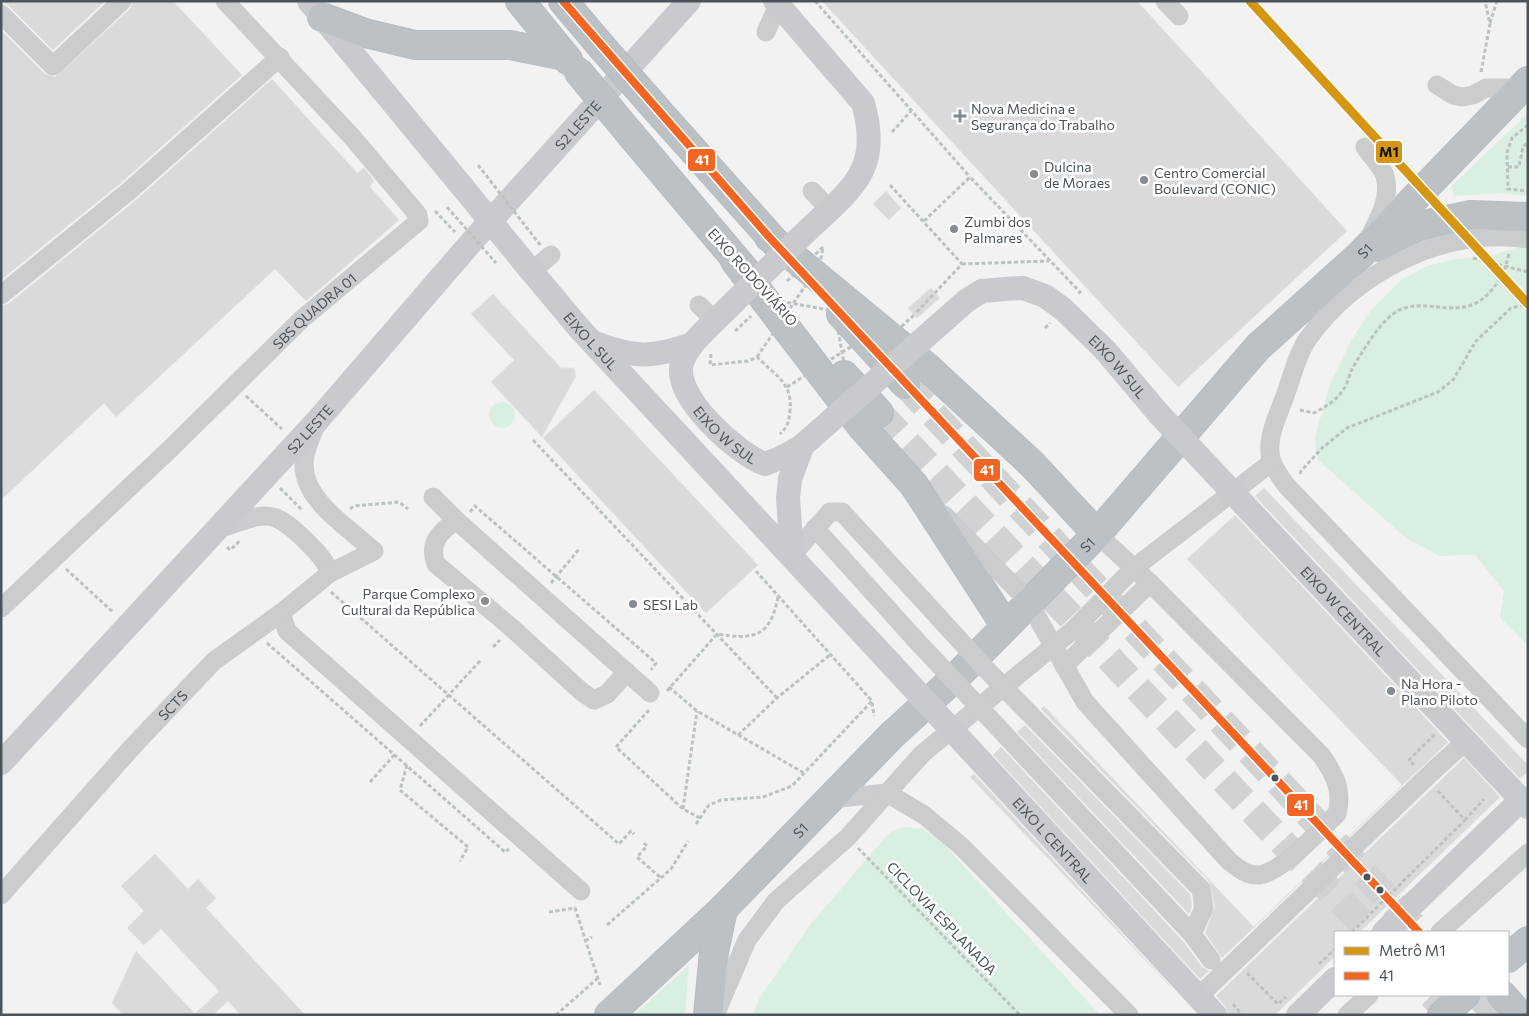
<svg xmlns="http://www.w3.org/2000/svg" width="1529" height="1016" font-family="Commissioner,sans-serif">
<rect width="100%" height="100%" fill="#f2f2f2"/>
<!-- green -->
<path fill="#d9efe2" d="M1528,113V196L1501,193L1454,196L1451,187Z
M1519,247L1528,248V646L1500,618L1504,591L1475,555L1440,556L1406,538L1317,459L1315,437L1330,384L1352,339L1371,310L1401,280L1427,266L1456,259L1487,257Z
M489 415a13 13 0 1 1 26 0a13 13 0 1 1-26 0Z
M903,827L923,829L938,838L1100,1015H753L759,999L810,925L889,833Z
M689,965L685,1015H634Z"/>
<!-- building -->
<path fill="#dadadb" stroke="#e4e4e5" d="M1,1H105L53,50L9,6Z
M133,1H173L242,75L122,182L1,280V30L45,74L55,77L130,9Z
M822,1H1137L1347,231L1178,387Z
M272,79L357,173L364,168L374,180L370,187L399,220L306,301L275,269L116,417L104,403L1,500V306L8,304L136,200Z
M886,191L901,208L889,220L873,204Z
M931,288L940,298L917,318L908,308Z
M493,294L561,368H574L576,376L542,437L491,382L514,360L471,314Z
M594,390L758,565L706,613L543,438Z
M1264,488L1528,765V771L1520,779L1255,496Z
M1235,515L1448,742L1222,958L1205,933L1215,907L1209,881L1041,709L1044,706L1254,927L1402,785L1187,559Z
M1025,725L1190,894L1192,906L1189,914L1017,732Z
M1001,747L1183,941L1202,967L1209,971L1200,979L993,755Z
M1464,758L1500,797L1360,932H1335V956L1275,1015H1228L1225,1006L1216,996Z
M974,774L1171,987L970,777Z
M155,854L188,889L198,879L216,898L206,908L305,1015H241L228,1001L213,1015H123L112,1003L136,951L195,1014L219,991L161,929L144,945L127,928L144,911L121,886Z"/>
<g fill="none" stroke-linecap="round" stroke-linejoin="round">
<!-- highway-tunnel -->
<path stroke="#d1d2d4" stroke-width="28" stroke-dasharray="28 14" stroke-linecap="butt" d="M905,384L1419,932
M879,413L1284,844L1371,932
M1432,995L1451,1015
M1478,995L1497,1015"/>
<!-- highway casing -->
<g stroke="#b8bcc0" stroke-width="30">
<g id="highway">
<path d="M520,1L568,60"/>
<path d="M563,1L601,46"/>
<path d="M322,17L365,33L415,45H510L565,56"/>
<path d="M658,111L782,250"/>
<path d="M632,136L749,275"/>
<path d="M769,237L927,367L1032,464L1097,534"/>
<path d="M1378,247L1419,226L1471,215L1528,217"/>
<path d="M735,261L862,427L914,485L1005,625"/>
<path d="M841,314L905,384"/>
<path d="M844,375L879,413"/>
<path d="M1508,958L1528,941"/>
<path d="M1502,995L1520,1015"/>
<path id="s7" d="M609,1015L723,909L892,735L958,675L1097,534L1258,347L1360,255L1528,81"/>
<path d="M708,1015L714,952L723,909"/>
<path d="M1442,1015L1465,995"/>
</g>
</g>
<!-- path -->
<path stroke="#bac3c1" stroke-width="3" stroke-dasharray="4 2.5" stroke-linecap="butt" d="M815,1L970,177
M1490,23L1497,1
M1481,72L1490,24L1485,1
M1528,125L1512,138L1507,152L1508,189L1528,191
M892,132L911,111
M1508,167H1519L1523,147L1528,142
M890,185L962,264L915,314
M435,211L455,232
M924,221L970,177L1080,292L1077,295
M1473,258L1528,272
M962,264L1049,261
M1045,328L1050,323
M711,354L710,365L748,361L757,357C774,374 793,383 790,410C789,422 788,426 780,434
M246,396L282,429
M1300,410L1314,413C1325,407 1336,401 1343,390C1348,384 1349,375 1352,369C1361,353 1379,324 1393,314C1422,292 1459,325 1489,293C1500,281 1506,269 1509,253
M533,440L777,698
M1300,474L1301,471L1322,448L1347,428L1438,392L1453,380L1476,341L1511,308L1528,304
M280,488L302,510
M350,509L354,506L399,502L408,509
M470,512L475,506L656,663L651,670
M227,547L230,550L241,540
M66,569L113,612
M756,571L872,701
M551,583L580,548
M331,592L619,844L631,831L634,834
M267,643L505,852L509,849
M493,647L500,640
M669,687L697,711L804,773
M667,691L717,634C755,640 770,637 778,597
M649,710L616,747L683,809L700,818
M420,726L481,660
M738,735L777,698L831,654
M407,765L400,790L468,847L460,861
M1414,765L1409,760L1435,734
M370,782L396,753
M683,809L697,711
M1465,820L1484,799
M696,824L709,805L721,800L763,797L792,786L872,701L874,716
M644,843L647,846L637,857L661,878
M858,848L1020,1015
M549,912L575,908L600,985
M607,925L671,869L688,841
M1352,932L1465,820L1437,790
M585,941L592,937
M1319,964L1335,949
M1247,973L1278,1004L1286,997
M1233,1004L1242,1015
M556,1015L598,978"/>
<!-- minor -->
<g stroke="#cacccd" stroke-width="19">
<path d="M1165,1L1179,16"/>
<path d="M1,14L53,66L122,1"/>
<path d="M766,32L778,5"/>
<path d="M1437,85L1453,95L1462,97L1473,95L1486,88H1521"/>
<path d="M1365,147C1371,156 1382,167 1385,176C1391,198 1379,218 1370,236"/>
<path d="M812,191L830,210"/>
<path d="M1528,239C1445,226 1354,272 1307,340C1297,355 1292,377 1286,393C1279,414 1264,440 1272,462C1275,470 1281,478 1286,485L1528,739"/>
<path d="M532,271L551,255"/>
<path d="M1,295L129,191L280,57"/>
<path d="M699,305L715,321"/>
<path d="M433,497L456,520"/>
<path d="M944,515L1028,601L1085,702L1229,861C1238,868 1246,875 1257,875C1280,875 1319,830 1337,814C1343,790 1335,776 1322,756L1150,583L1097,534"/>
<path d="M815,528L914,638"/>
<path d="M218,529C265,514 270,505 307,542C317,552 325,560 330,573"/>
<path d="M792,555L830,512H842L932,610"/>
<path id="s1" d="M1,608L168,451L302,319L419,221L418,215L353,138L225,1"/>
<path d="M281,613L287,631L581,891"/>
<path d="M1064,666L1150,583"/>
<path d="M627,672L607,694L594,700L582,692L512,628L436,564C428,543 440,532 456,520L650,693"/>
<path d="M1433,771L1466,741"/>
<path d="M830,799L887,793L924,815L961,846L1129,1015"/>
<path id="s2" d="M1,895L134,745L214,661L281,613L330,573L374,551C349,528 304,501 304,465C303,453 312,436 316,424"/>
<path d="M1440,932L1528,853"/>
<path d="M715,1015L747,940L776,901L848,837L922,754L1073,630L1134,568L1272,462"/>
<path d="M1347,1015L1369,995"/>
</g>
<!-- major -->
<g stroke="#c8cacd" stroke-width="24">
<path d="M309,1L465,190"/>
<path d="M775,1L863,103C882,169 853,188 808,230"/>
<path id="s3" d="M523,261L579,328L892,665"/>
<path id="s4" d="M966,301L982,291L1005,289L1023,288L1045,296L1063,309L1105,350L1159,414"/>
<path id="s5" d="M734,302C719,318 688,342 682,363C672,396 737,454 765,464C782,458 797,451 810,439"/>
<path d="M595,343C633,358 653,358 692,344"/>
<path d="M792,555L788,498L790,479L802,447"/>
<path id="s6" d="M1,763L317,421L468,246L689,1"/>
<path d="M1298,1015L1335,979"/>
</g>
<!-- highway -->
<use href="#highway" stroke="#bcc1c5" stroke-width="28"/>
<!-- highway-bridge casing -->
<g stroke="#b8bcc0" stroke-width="30" stroke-linecap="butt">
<path id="highway-bridge" d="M601,46L658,111
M577,70L632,136"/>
</g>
<!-- path-bridge -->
<path stroke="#bac3c1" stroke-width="3" stroke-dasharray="4 2.5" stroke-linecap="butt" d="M478,165L541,246
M447,207L496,263
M820,264L827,269L847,380
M787,281L823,247
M768,299L835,311L901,327L915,314
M735,331L751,316
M886,343L901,327
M757,357L820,264L823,247
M787,387L887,324"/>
<!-- minor-bridge -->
<path stroke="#cacccd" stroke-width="19" d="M932,610L983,666L1201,889L1204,908L1192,934
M914,638L1192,934L1211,960
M1198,997L1433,771"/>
<!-- major-bridge -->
<g stroke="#c8cacd" stroke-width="24">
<path d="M465,190L523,261"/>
<path d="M734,302L808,230"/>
<path id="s8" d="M1159,414L1528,807"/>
<path d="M810,439L966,301"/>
<path id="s9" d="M892,665L1215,1015"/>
<path d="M1384,932L1521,800"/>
</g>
<!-- highway-bridge -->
<use href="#highway-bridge" stroke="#bcc1c5" stroke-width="28"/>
<!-- bus-1 casing -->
<g stroke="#fff" stroke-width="11">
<path id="bus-1" d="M563,1L769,237L1419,932"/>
</g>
<!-- bus-1 -->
<use href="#bus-1" stroke="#f26522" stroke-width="8"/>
<!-- metro-1 casing -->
<g stroke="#fff" stroke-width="12">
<path id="metro-1" d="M1250,1L1528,304"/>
</g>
<!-- metro-1 -->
<use href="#metro-1" stroke="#d59613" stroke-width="9"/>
</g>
<!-- markers -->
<g fill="#858b91" stroke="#fff" stroke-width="2">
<path d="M957.5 108.5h5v5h5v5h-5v5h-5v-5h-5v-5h5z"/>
<circle cx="1034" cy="174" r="5"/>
<circle cx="1144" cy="180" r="5"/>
<circle cx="954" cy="229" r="5"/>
<circle cx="485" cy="601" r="5"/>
<circle cx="633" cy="604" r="5"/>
<circle cx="1391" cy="691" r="5"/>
</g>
<g fill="#4b545d" stroke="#fff" stroke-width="2">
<circle cx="1275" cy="778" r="4.5"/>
<circle cx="1367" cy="877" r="4.5"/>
<circle cx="1380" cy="890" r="4.5"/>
</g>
<g text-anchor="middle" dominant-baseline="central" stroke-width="5" stroke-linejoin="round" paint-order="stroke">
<!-- poi labels -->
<g font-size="14" fill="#4b545d" stroke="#fff" text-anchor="start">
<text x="971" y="108">Nova Medicina e<tspan x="971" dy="16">Segurança do Trabalho</tspan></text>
<text x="1044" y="166">Dulcina<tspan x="1044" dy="16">de Moraes</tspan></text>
<text x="1154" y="172">Centro Comercial<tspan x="1154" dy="16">Boulevard (CONIC)</tspan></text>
<text x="964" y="221">Zumbi dos<tspan x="964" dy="16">Palmares</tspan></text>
<text x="475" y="593" text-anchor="end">Parque Complexo<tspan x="475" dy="16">Cultural da República</tspan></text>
<text x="643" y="604">SESI Lab</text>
<text x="1401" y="683">Na Hora -<tspan x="1401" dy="16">Plano Piloto</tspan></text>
</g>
<!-- street labels -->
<g font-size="14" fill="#4b545d" stroke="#fff">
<text stroke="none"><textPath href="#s6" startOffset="860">S2 LESTE</textPath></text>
<text stroke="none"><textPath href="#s7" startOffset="1076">S1</textPath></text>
<text transform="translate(753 277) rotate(48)">EIXO RODOVIÁRIO</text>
<text stroke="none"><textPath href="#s1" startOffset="432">SBS QUADRA 01</textPath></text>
<text stroke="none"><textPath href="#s3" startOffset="105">EIXO L SUL</textPath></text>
<text stroke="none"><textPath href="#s4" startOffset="185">EIXO W SUL</textPath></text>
<text stroke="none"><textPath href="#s6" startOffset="455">S2 LESTE</textPath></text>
<text stroke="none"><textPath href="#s5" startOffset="169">EIXO W SUL</textPath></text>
<text stroke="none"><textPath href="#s7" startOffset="671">S1</textPath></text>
<text stroke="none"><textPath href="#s8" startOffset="270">EIXO W CENTRAL</textPath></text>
<text stroke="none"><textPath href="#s2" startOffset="256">SCTS</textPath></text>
<text stroke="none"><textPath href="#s7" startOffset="266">S1</textPath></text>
<text stroke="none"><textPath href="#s9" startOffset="238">EIXO L CENTRAL</textPath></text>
<text transform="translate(942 918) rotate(46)">CICLOVIA ESPLANADA</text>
</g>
</g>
<g stroke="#fff" stroke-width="2">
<rect x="1375" y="140" width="28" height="24" rx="5" fill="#d59613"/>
<rect x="687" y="148" width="29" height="24" rx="5" fill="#f26522"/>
<rect x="973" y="458" width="28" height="24" rx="5" fill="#f26522"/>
<rect x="1286" y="793" width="29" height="24" rx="5" fill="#f26522"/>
</g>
<g font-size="14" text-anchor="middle" font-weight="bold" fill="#fff">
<text x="702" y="165">41</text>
<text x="987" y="475">41</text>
<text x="1301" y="810">41</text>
</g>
<g font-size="14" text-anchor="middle" font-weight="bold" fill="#111">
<text x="1389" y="157">M1</text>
</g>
<!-- border -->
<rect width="1529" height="1016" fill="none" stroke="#4b545d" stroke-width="5"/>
<!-- legend -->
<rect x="1334" y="931" width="175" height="65" fill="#ffffff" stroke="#b7bbbe"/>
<rect x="1344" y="947" width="25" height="8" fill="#d59613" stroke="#b7bbbe"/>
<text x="1379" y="956" font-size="15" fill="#4b545d">Metrô M1</text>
<rect x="1344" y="972" width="25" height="8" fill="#f26522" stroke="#b7bbbe"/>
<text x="1379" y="981" font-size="15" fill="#4b545d">41</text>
</svg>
